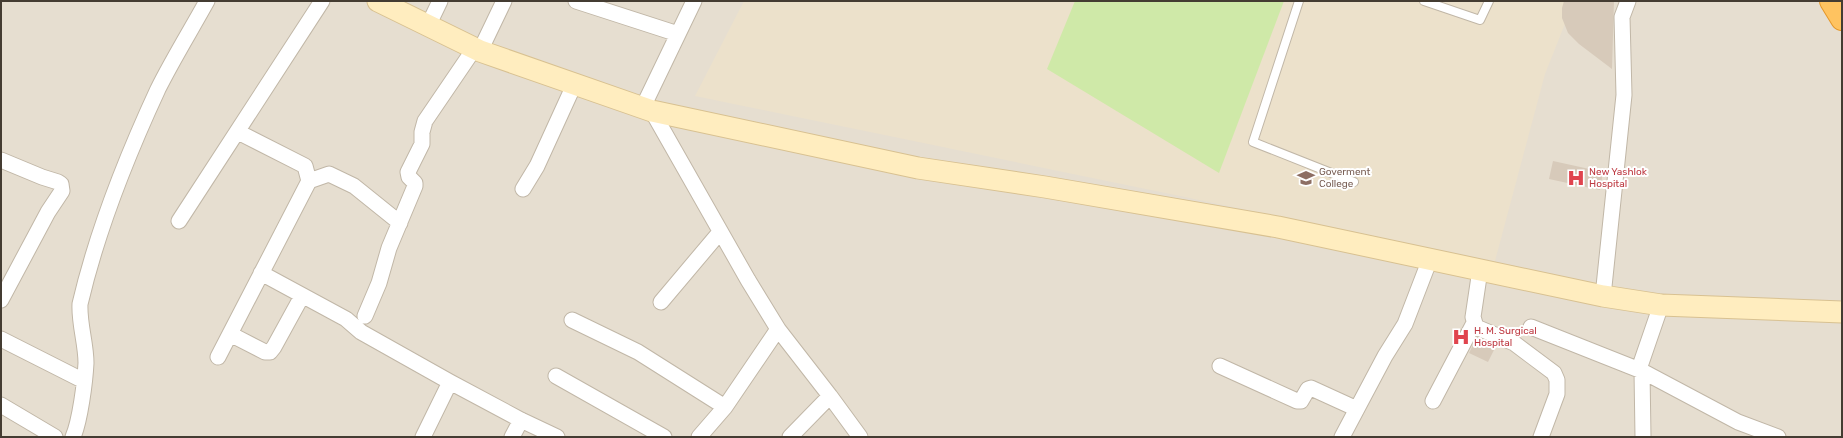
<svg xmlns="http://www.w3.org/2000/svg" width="1843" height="438" font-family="Rubik,sans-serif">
<rect width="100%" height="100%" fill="#f2ece2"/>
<!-- residential -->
<path fill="#e6ded0" d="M1,1H1842V437H1Z"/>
<!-- education -->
<path fill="#ece1cb" d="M744,1H1574L1545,74L1495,261L695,96Z"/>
<!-- green -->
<path fill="#cfe9a8" d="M1075,1H1284L1219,173L1047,69Z"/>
<!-- building -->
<path fill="#d7caba" d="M1564,1H1614L1612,69L1579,44L1568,33L1562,18V8Z
M1553,161L1603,172L1600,190L1549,179Z
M1477,337L1496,346L1488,362L1469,353Z"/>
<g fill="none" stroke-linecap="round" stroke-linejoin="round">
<!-- lane casing -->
<g stroke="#c1b7a7" stroke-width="10">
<path id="lane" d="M1299,1L1253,142L1354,182
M1424,1L1480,20L1489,1"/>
</g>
<!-- street casing -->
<g stroke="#c1b7a7" stroke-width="17">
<path id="street" d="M576,1L678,34
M428,26L440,1
M480,51L504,1
M642,109L694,1
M652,111L748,280L778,329L830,396L860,437
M1,160L42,177L58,182L61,184L62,191L48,212L1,300
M309,181L329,174L354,186L400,223
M523,189L537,166L574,85
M179,221L322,1
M1480,270L1473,317L1476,327L1514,343L1554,373L1557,380V394L1541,437
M261,273L346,319L361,332L450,382L521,420L557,437
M1603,296L1624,95L1622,17L1628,1
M661,302L720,232
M365,316L379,283L389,248L415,186V183L409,177L408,172L422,144V132L425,121L474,49
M572,320L638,352L725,407
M1531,327L1642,371L1738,422L1778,437
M230,334L265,352H270L274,347L302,296
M1,339L84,381
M218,357L309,181L305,166L238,132
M1220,366L1297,401H1301L1308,389L1311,388L1357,409
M556,376L664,437
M1433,401L1474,323
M1,405L55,437
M73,437C80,421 85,382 86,363C86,343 79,324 80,304C97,231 126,158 158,89C173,59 191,30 207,1
M423,437L450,382
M512,437L521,420
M699,437L725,407L778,329
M790,437L830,396
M1342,437L1385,356L1405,324L1430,259
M1643,437L1642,371L1639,369L1661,305"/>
</g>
<!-- secondary casing -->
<g stroke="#d8c191" stroke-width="23">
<path id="secondary" d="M378,1L480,51L652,111L918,168L1045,187L1278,227L1603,296L1661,305L1842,312"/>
</g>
<!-- highway casing -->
<g stroke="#e59729" stroke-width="24">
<path id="highway" d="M1831,1L1842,19"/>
</g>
<!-- lane -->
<use href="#lane" stroke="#fff" stroke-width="8"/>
<!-- street -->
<use href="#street" stroke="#fff" stroke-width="15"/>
<!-- secondary -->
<use href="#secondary" stroke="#ffedbf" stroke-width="21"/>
<!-- highway -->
<use href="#highway" stroke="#ffc360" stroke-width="22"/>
</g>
<!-- icons -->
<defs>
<g id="university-bare" transform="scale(1.38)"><path d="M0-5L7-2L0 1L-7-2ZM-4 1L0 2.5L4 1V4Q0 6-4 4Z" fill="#8d6e63" stroke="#fff" stroke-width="2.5" paint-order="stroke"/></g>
<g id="hospital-bare" transform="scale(1.38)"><path d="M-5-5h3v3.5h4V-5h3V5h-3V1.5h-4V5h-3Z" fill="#e0444e" stroke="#fff" stroke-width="2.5" paint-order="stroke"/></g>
</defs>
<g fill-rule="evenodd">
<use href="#university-bare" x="1306" y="178"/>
<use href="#hospital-bare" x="1576" y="178"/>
<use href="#hospital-bare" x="1461" y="337"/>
</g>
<g text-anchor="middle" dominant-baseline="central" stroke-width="4" stroke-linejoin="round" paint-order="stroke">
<!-- education labels -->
<g font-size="10" fill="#785e54" stroke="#fff" text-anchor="start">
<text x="1319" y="172">Goverment<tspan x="1319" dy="12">College</tspan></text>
</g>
<!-- health labels -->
<g font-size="10" fill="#be3a42" stroke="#fff" text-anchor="start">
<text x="1589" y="172">New Yashlok<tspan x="1589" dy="12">Hospital</tspan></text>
<text x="1474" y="331">H. M. Surgical<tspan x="1474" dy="12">Hospital</tspan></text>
</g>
</g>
<!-- border -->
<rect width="1843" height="438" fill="none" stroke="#443c32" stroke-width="4"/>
</svg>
